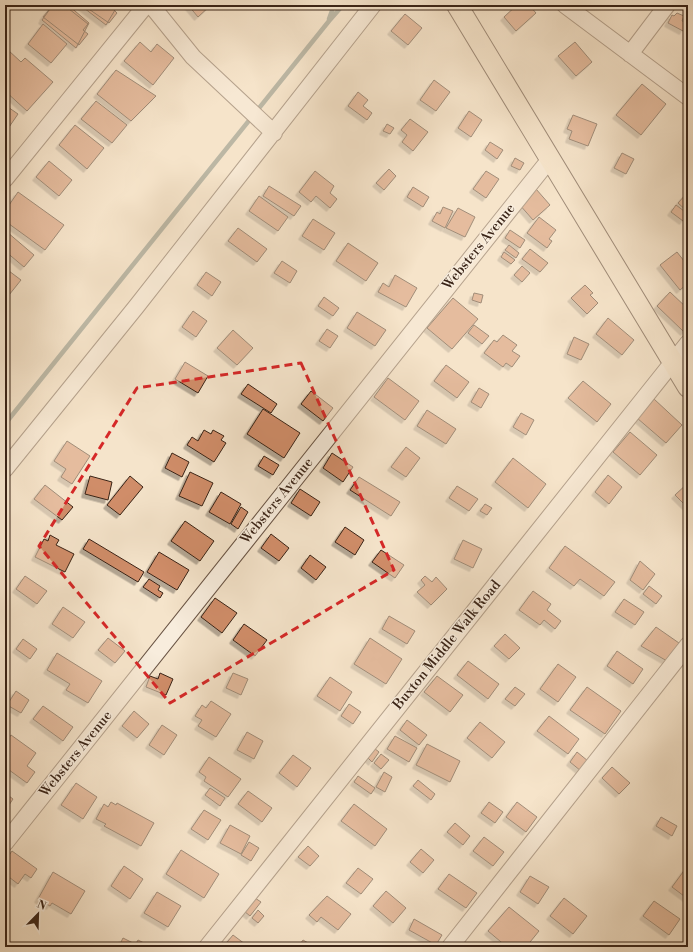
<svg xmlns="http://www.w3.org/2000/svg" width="693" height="952" font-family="'Libre Bodoni',serif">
<defs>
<filter id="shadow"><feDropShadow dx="-3.5" dy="3.5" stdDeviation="0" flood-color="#0004"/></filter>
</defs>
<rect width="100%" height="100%" fill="#f5e4cb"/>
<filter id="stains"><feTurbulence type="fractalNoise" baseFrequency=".005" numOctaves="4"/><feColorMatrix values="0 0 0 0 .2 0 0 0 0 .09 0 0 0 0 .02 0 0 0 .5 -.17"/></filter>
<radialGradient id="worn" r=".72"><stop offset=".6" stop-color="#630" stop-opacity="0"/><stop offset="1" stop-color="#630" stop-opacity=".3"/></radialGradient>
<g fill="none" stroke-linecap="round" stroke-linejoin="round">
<!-- stream -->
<path stroke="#758177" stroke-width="4.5" d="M329,19L334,5
M5,424L329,21L343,5"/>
</g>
<!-- building -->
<path fill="#d08d69" stroke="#3a2417" filter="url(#shadow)" d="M53,5H68L89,23L76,48L42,20Z
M53,5H64L88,24L83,30L88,34L79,45L43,17Z
M80,5H118L106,25Z
M83,5H118L114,10L117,13L109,23Z
M188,5H211L198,17Z
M517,5H529L536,13L516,31L504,17Z
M677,13L684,16L682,21L687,23L683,31L668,23L672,15L674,16Z
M405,14L422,28L408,45L391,31Z
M43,24L67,44L51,63L28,44Z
M140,42L151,52L157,44L174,58L153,85L124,61Z
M575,42L592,62L576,76L558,56Z
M8,50L21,62L25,58L53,82L27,111L5,91V53Z
M116,70L156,96L131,121L97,94Z
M434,80L450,92L436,111L420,100Z
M642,84L666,104L641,135L616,115Z
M358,92L368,100L363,106L372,113L367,120L348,106Z
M96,101L127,125L112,143L81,119Z
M5,105L18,114L5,133Z
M469,111L482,120L471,137L458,128Z
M573,115L597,124L588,146L569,139L572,131L567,129Z
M410,119L428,132L413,151L402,142L407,135L401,130Z
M387,124L394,128L390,134L383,131Z
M75,125L104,148L87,169L59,145Z
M490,142L503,150L497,159L485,150Z
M622,153L634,159L626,174L614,168Z
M515,158L524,163L520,170L511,166Z
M49,161L72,180L59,196L36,177Z
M389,169L396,176L384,190L376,183Z
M315,171L334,186L330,193L337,199L330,208L316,196L311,202L299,192Z
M486,171L499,179L486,198L473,189Z
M269,186L301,206L294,216L263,196Z
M413,187L429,197L423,207L407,197Z
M536,189L550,205L533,220L519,204Z
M18,192L64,225L45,250L5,221V211Z
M688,192V212L678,203Z
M259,196L288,217L278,231L249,211Z
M676,205L688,214L683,221L671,212Z
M443,207L453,211L445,228L432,221L437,212L440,214Z
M458,208L475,217L465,237L446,228Z
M539,217L556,230L549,239L552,241L547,248L527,233Z
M313,219L335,233L324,250L302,236Z
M238,228L267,249L257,262L228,241Z
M510,230L525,240L520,248L505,238Z
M7,232L34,255L24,267L5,251V235Z
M348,243L378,263L366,281L336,261Z
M509,245L519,253L516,258L505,250Z
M530,249L548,263L540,272L522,259Z
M504,252L515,260L511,264L501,257Z
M677,252L688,266V283L680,290L660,265Z
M282,261L297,271L290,283L274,273Z
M522,266L530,273L522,282L514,275Z
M5,268L21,280L5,300Z
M206,272L221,282L212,296L197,285Z
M395,275L417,288L406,307L378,292L383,283L389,287Z
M585,285L593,293L590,295L598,303L587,314L571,298Z
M670,292L688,309V327L684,332L657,306Z
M474,293L483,295L481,303L472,300Z
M324,297L339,308L333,316L318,306Z
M453,298L478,319L452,349L427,328Z
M193,311L207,321L196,337L182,327Z
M357,312L386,330L375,346L347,328Z
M608,318L634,340L622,355L596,334Z
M474,325L489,336L482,344L468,333Z
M327,329L338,336L330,348L319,341Z
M233,330L253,348L237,365L217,348Z
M503,335L517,345L512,351L520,356L512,367L506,363L503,367L484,353L494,340L497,342Z
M574,337L589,344L581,360L567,354Z
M185,362L208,376L198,393L175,379Z
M446,365L469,382L457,398L434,381Z
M388,378L419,401L405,420L374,397Z
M583,381L611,404L597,422L568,398Z
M248,384L277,404L271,413L241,394Z
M479,388L489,394L481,408L471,402Z
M311,391L333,408L323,421L301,404Z
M654,399L682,425L666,443L637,418Z
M263,409L300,433L284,458L247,434Z
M427,410L456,429L446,444L417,426Z
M521,413L534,420L526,435L513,427Z
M204,430L211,434L213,430L224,436L221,440L226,443L214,462L187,445L192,437L198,441Z
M630,432L657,455L640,475L613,452Z
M67,441L90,456L72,484L61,477L66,469L54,461Z
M406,447L420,458L406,477L391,467Z
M172,453L189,462L182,477L165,468Z
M332,453L353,467L343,482L323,468Z
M264,456L279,465L273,475L258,466Z
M513,458L546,484L528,508L495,482Z
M190,472L213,483L202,506L179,496Z
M608,475L622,487L609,504L595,492Z
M90,476L112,482L108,500L85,494Z
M130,476L143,487L120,515L107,505Z
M359,477L400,502L391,516L350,490Z
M688,483V508L675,495Z
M45,485L73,507L62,520L34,499Z
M457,486L478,499L469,511L449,498Z
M300,489L320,502L311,516L291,503Z
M221,492L241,504L230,524L209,512Z
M485,504L492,508L487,515L480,511Z
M241,507L248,512L238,529L231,524Z
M185,521L214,541L200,561L171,541Z
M345,527L364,540L355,555L335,542Z
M271,534L289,548L279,561L261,548Z
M50,535L59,540L56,545L74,554L65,572L35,557L44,539L48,541Z
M89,539L144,572L138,582L83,549Z
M463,540L482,549L473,568L454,559Z
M565,546L615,582L604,596L580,579L574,586L549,568Z
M381,550L404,565L395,578L372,562Z
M159,552L189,570L177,590L147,572Z
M310,555L326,567L316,580L301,568Z
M640,561L655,574L643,590L630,580Z
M25,576L47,591L37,604L16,589Z
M425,576L432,582L436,577L447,589L431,605L417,592L425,585L421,580Z
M149,579L160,586L158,590L163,593L160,598L143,587Z
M649,586L662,596L656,604L643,594Z
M533,591L551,604L547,610L561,621L555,629L544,620L540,625L519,610Z
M215,598L237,613L222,633L201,617Z
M624,599L644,612L635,625L615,612Z
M63,607L85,622L73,638L52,624Z
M389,616L415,631L407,644L382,629Z
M244,624L267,640L255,656L233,640Z
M656,627L679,643L667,661L641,646Z
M505,634L520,648L509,659L494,646Z
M108,638L125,651L115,663L98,650Z
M370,638L402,659L386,684L354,664Z
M23,639L37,649L30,659L16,649Z
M617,651L643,669L633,684L607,666Z
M57,653L102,681L88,703L66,690L70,684L47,670Z
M468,661L499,684L488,699L457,675Z
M558,664L576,677L558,702L540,689Z
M160,673L173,679L166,695L146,687L150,676L158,679Z
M233,673L248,679L241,695L226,688Z
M437,676L463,695L450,712L424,692Z
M330,677L352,692L340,711L317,696Z
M515,687L525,694L515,706L505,699Z
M587,687L621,711L605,734L570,710Z
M16,691L29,700L21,713L7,705Z
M211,701L231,714L216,737L198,726L202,720L195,716L202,705L206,708Z
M349,704L361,712L353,724L341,716Z
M43,706L73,727L63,741L33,719Z
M134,711L149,724L137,738L122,726Z
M549,716L579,739L568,754L537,731Z
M407,720L427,735L419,745L400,730Z
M480,722L505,742L492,758L467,738Z
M162,725L177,735L164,755L149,745Z
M247,732L263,741L254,759L237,750Z
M11,735L36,753L27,766L35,772L27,783L5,767V744Z
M395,736L417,748L409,762L387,749Z
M427,744L460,761L450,782L416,765Z
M374,748L379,752L372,762L367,757Z
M577,752L588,761L581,771L570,762Z
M381,754L389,760L381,769L374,763Z
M293,755L311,768L297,787L279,773Z
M209,757L241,779L228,797L204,781L206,777L199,772Z
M612,767L630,783L619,794L602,778Z
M384,772L392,777L385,792L376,787Z
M358,776L375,788L371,794L354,782Z
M418,780L435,794L431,800L413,786Z
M76,783L97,797L83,819L61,805Z
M210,788L225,798L220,806L205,795Z
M248,791L272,808L262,822L238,804Z
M5,793L13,799L5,811Z
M111,802L116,805L117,803L154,823L141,846L104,826L106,824L96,819L104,804L108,807Z
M489,802L503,812L495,823L481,813Z
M517,802L537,817L526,832L506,817Z
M354,804L387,829L375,846L341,821Z
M204,810L221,820L208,840L191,829Z
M661,817L677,826L672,836L656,826Z
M455,823L470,836L463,845L447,832Z
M230,825L250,836L241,854L220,843Z
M484,837L504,852L493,866L473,851Z
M249,842L259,848L251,861L241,855Z
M308,846L319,856L310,866L298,857Z
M421,849L434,860L423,873L410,862Z
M181,850L219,874L204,898L166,874Z
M12,851L37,869L31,878L25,874L18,884L5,874V861Z
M124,866L143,879L130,899L111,886Z
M358,868L373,879L361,894L346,883Z
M686,868L688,870V899L672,887Z
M53,872L85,891L71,914L52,903L50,906L38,899Z
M449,874L477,893L466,908L438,889Z
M530,876L549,887L538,904L520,892Z
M386,891L406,908L393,923L373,906Z
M157,892L181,906L168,927L144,913Z
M327,896L351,914L338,930L321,917L317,922L309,915Z
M255,898L261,902L250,916L244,911Z
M564,898L587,916L573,934L550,916Z
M654,901L680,919L669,935L643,916Z
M509,907L539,931L526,947H507L488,931Z
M258,910L264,916L258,923L252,918Z
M414,919L442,935L436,945L409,930Z
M233,935L249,947H223Z
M123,938L135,944L133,947L119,946Z
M138,940L152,947H134Z
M303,940L315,947H298Z"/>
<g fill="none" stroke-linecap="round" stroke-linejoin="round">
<!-- minor casing -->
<g stroke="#695444" stroke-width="18">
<path id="minor" d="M151,5L193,57L274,133
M565,5L688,97
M630,54L667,5
M5,179L146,5
M5,469L136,307L373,5
M5,843L550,159
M207,947L688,343
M450,947L688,645"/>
</g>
<!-- major casing -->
<g stroke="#3a2417" stroke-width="22">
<path id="major" d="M457,5L688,387"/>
</g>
<!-- minor -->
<use href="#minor" stroke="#f8eddd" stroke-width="16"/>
<!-- major -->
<use href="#major" stroke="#f5e4cb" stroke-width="20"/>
</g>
<!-- marked area -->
<path d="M0 0H693V952H0ZM301,363L394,570L170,703L39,546L137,388Z" fill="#f5e4cb" fill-opacity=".55" fill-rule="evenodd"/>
<path fill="none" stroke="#d62828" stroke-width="3" stroke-dasharray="8 5" stroke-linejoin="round" d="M301,363L394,570L170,703L39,546L137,388Z"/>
<g text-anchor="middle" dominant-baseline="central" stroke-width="3" stroke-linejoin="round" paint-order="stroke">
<!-- street labels -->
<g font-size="14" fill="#3a2417" stroke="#f8eddd">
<text transform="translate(479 247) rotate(-51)">Websters Avenue</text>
<text transform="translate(277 501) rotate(-51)">Websters Avenue</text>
<text transform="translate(447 645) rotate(-51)">Buxton Middle Walk Road</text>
<text transform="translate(76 754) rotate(-51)">Websters Avenue</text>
</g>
</g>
<!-- margin -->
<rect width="693" height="952" fill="none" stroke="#f5e4cb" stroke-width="20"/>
<rect x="6" y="6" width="681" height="940" fill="none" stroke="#3a2417" stroke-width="2"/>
<rect x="10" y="10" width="673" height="932" fill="none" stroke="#3a2417"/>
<!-- north arrow -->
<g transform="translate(38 914) rotate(23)" stroke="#f8eddd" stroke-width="3" paint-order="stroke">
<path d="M0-3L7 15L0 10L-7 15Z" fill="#3a2417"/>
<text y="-6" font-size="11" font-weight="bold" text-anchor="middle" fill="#3a2417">N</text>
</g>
<rect width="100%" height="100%" filter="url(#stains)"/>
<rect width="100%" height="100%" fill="url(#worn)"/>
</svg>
